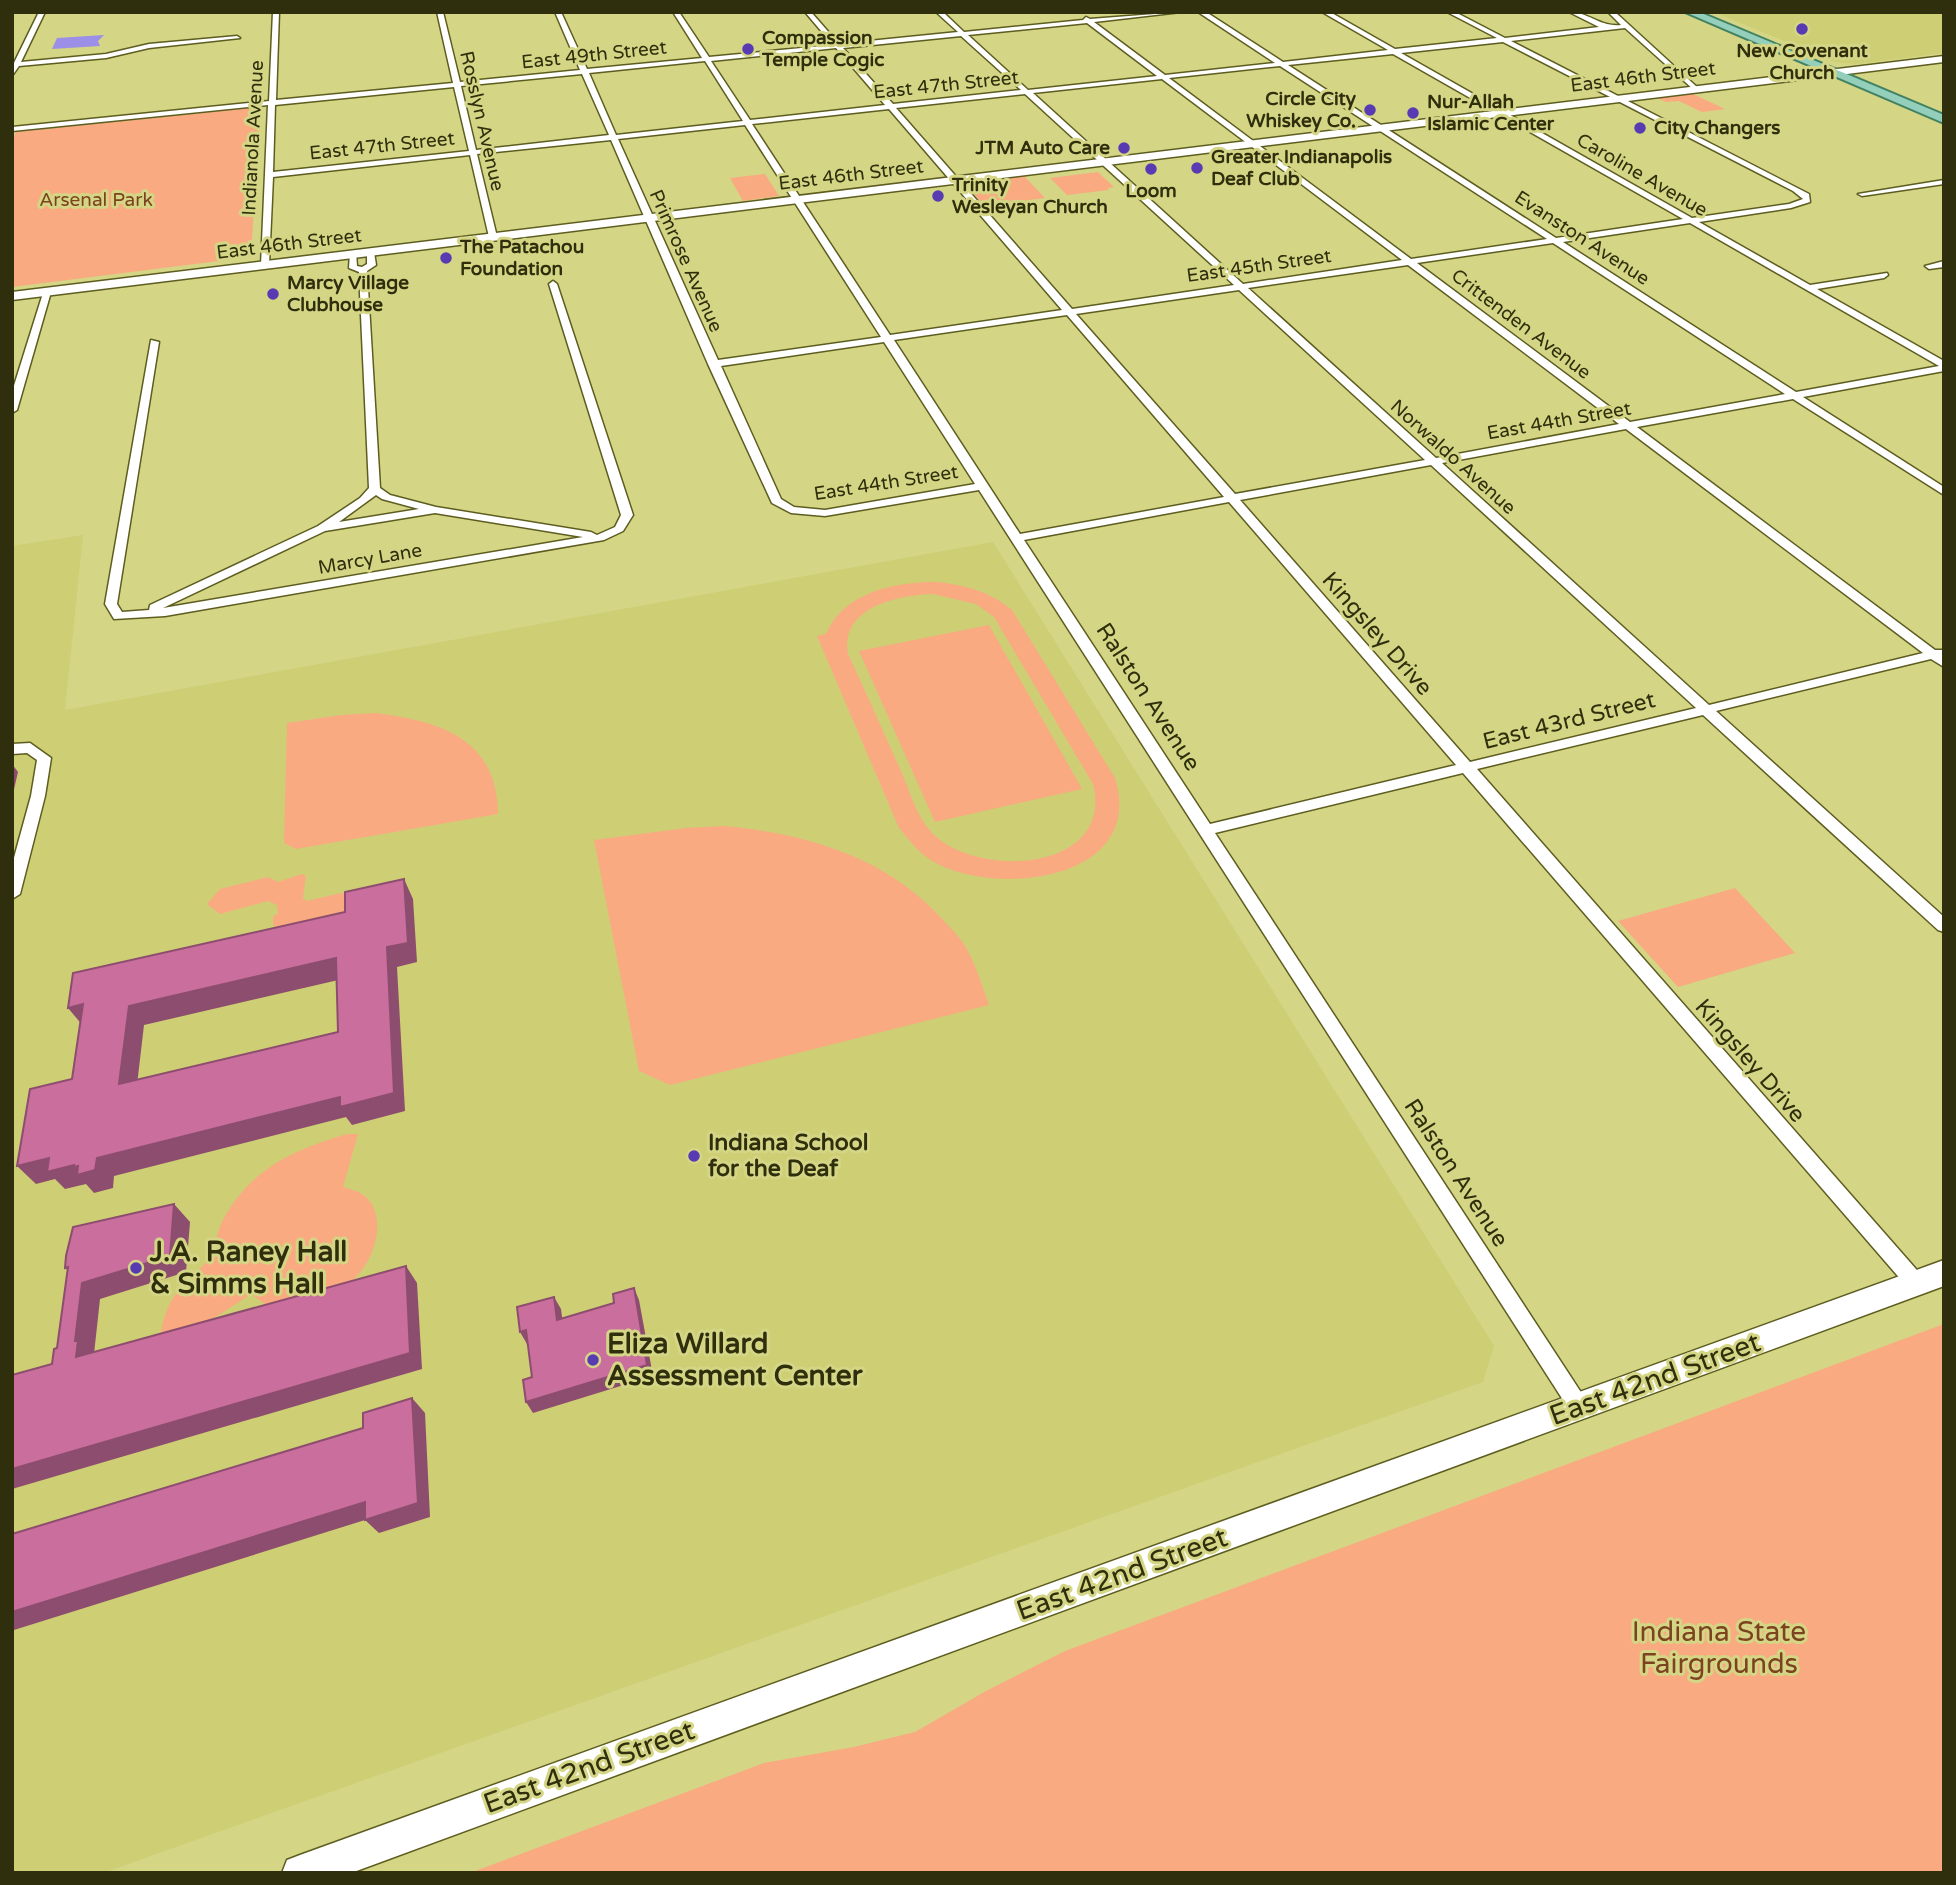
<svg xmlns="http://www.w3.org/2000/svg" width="1956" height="1885" font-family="'Varela Round',sans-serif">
<rect width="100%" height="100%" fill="#d4d585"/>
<!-- built -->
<path fill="#cece75" d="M1714,12H1944V53L1855,64L1835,62Z
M83,535L65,710L993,542L1494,1346L1483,1382L103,1873H12V546Z"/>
<!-- green -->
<path fill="#faaa80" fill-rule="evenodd" d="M1693,94L1725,109L1702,112L1679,101L1666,102L1657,98Z
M260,107L251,257L12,287V142L16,132Z
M1098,172L1114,187L1108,188L1109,190L1067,195L1050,178Z
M765,174L779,196L743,201L730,178Z
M1024,176L1045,198L984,206L965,183Z
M936,582C965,585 989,591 1012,610L1115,778C1146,878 1003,897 938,864C921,856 911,842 899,828L817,636L826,634C844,592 894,582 936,582ZM933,594L976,604L994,617L1093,784C1115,871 978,880 932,833C918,819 911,795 903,776C885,735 867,695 848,654C840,607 898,595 933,594Z
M989,625L1082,789L935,822L859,651Z
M375,713C440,721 497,738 498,814L296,849L284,843L287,723L341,715Z
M724,826C807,834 887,857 944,921C951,929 960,937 965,946C976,964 982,986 989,1005L670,1085L639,1071L594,840L686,828Z
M302,874L306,876L303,898L307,901L341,893L353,895L355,912L278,930L273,924V917L278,913L277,905L268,901L220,914L207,904L220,889L268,877L278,882Z
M1735,888L1795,953L1678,987L1618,921Z
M347,1134H358L343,1187C352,1190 360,1191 367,1198C389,1221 372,1269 347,1284C332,1294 288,1301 269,1307L251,1294L219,1315L159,1345C162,1321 167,1301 185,1283C194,1274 205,1266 211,1255C216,1244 217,1231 223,1220C250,1169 295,1149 347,1134Z
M1944,1324V1873H470L764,1763L854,1747L915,1732L986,1691L1065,1651Z"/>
<!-- water -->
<path fill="#9b8fe7" d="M104,35L98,41L100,46L52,49L57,38Z"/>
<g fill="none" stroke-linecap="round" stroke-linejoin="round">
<!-- street casing -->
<g stroke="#5d5d20" stroke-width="3">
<path id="street" d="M39,12H45L21,62L106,54L149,44L237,36L240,38L149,48L106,58L19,66L12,76V67Z
M273,12H279L276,100L453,83L437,12H443L460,82L580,70L555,12H561L587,69L702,58L673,12H679L709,57L833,45L805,12H811L839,44L958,32L936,12H943L964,32L1083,20L1086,17L1090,19L1181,12L1094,22L1165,75L1275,63L1198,12H1206L1283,62L1388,50L1322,12H1330L1395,49L1497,38L1447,12H1455L1505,38L1599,27L1569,12C1589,12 1599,27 1621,25L1608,12H1615L1698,88V90H1694L1625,28L1511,41L1809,194L1810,202L1791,208L1699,222L1810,285L1887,273L1888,275L1884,278L1817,289L1944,361V371L1803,397L1944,487V495L1793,399L1637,427L1935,650H1944V667L1931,659L1716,711L1944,917V932L1938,930L1703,715L1477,769L1923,1277L1926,1283L1923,1289L1916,1292L1909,1289L1463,773L1215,833L1586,1400L1589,1407L1586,1414L1579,1417L1572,1414L979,490L825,516L791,513L772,503L708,364L611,140L477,154L497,237L493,240L489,237L470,155L273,177L269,265L265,268L261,265L268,105L12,131V127L269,101ZM1087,23L1157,76L1028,90L968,35ZM961,36L1021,90L893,104L843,48ZM1503,42L1793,191L1803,199L1789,204L1692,218L1401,53ZM836,48L885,105L750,120L711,61ZM1393,54L1683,219L1556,238L1288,65ZM705,61L743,121L616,135L589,73ZM1280,66L1547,239L1411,259L1169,78ZM582,74L609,135L476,150L461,86ZM1162,79L1402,260L1243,284L1033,93ZM454,87L469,151L273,172L275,105ZM1025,94L1234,285L1072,309L896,108ZM889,109L1062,310L890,335L752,124ZM745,125L881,337L718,360L618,139ZM1690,223L1939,366L1796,392L1563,242ZM1553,243L1785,394L1630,422L1417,263ZM1408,265L1619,424L1436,458L1248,288ZM1239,290L1425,460L1235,494L1076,314ZM1067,315L1224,497L1020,534L894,340ZM884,342L975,484L825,510L794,507L781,499L721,366ZM1626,429L1923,653L1709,705L1442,463ZM1431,465L1696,708L1470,762L1240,500ZM1229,502L1456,765L1210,824L1024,540Z
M1944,180V184L1862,196L1858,194Z
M367,250L374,252L376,265L367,271L380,488L390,495L436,507L591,532L597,535L615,527L621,515L549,284L553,281L557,284L633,515L623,531L604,540L165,616L114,619L105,604L151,340L159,342L117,604L122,612L149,610L150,605L318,526L360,498L369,488L359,272L349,268L350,252H356L357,266L362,267L367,264ZM376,495L382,499L419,509L339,522ZM435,513L583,537L163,608L325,531Z
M1944,261V267L1929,269L1925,266Z
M44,290L51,292L17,410L12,413V392Z
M30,743L51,758L45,796L20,894L12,899V865L31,796L37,760L27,753L12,754V744Z"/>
</g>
<!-- secondary casing -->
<g stroke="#5d5d20" stroke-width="3">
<path id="secondary" d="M1944,56V62L12,300V292Z
M1944,1260V1286L351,1873H282L287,1860L300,1855Z"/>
</g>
<!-- primary casing -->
<g stroke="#428262" stroke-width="4">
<path id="primary" d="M1685,12H1699L1944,115V123Z"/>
</g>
<!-- street -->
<use href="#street" fill="#fff" fill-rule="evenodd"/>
<!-- secondary -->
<use href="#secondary" fill="#fff" fill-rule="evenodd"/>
<!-- primary -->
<use href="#primary" fill="#94cfbc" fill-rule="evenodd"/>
</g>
<!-- shaded-wall -->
<path fill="#8d4d6e" d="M12,764L18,772L12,798Z
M404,879L413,899L417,962L397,967L405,1111L352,1125L346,1117L114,1176L113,1188L94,1193L86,1184L65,1189L55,1179L36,1184L17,1166L49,1158H97L340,1097L387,947Z
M336,958L347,978L144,1025L135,1102L119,1084L129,1006Z
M83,1004L84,1027L68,1008Z
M174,1204L190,1222L186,1272L100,1299L94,1354L76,1357L75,1341L82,1283L65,1268Z
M406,1266L417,1283L422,1369L12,1489V1469Z
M634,1288L639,1300L653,1376L533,1413L526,1402Z
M554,1297L561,1309L564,1332L557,1320Z
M526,1330L534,1342L527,1344L520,1332Z
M412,1398L425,1413L430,1517L379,1533L365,1520L14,1630L12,1629V1612L365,1502Z"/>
<!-- building -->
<path fill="#c96e9d" stroke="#8d4d6e" stroke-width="2" fill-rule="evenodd" d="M404,879L408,943L387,947L394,1093L340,1107V1097L97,1158L95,1170L77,1175L78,1166L74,1167V1165L47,1172L49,1158L17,1166L30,1089L72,1079L83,1004L68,1008L73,973L345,912V892ZM336,958L338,1032L119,1084L129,1006Z
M174,1204L170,1256L82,1283L75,1341H78L76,1357L406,1266L410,1353L12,1469V1375L52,1364L54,1349L57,1348L68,1267L65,1268L66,1256L73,1227Z
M634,1288L647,1365L526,1402L523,1380L532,1377L526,1330L520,1332L517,1307L554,1297L557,1320L614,1303L613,1294Z
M412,1398L418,1503L365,1520V1502L12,1612V1534L363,1428V1413Z"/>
<!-- markers -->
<g fill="#583ab2" stroke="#d4d585" stroke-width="2.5">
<circle cx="1802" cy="29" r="7"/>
<circle cx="748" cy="49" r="7"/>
<circle cx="1370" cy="110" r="7"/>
<circle cx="1413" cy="113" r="7"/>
<circle cx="1640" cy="128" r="7"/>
<circle cx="1124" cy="148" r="7"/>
<circle cx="1197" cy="168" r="7"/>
<circle cx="1151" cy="169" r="7"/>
<circle cx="938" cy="196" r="7"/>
<circle cx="446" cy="258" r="7"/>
<circle cx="273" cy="294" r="7"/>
<circle cx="694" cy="1156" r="7"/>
<circle cx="136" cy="1268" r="7"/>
<circle cx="593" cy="1360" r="7"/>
</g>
<g text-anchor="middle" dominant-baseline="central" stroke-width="6" stroke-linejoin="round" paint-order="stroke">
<!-- far-poi labels -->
<g font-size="19" font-weight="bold" fill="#2f2f0d" stroke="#d4d585" text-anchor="start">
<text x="762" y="38">Compassion<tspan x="762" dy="22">Temple Cogic</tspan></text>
<text x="1802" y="51" text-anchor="middle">New Covenant<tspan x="1802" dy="22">Church</tspan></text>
<text x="1356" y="99" text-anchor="end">Circle City<tspan x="1356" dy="22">Whiskey Co.</tspan></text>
<text x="1427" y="102">Nur-Allah<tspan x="1427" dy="22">Islamic Center</tspan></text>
<text x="1654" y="128">City Changers</text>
<text x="1110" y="148" text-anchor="end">JTM Auto Care</text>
<text x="1211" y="157">Greater Indianapolis<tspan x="1211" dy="22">Deaf Club</tspan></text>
<text x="952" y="185">Trinity<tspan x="952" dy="22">Wesleyan Church</tspan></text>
<text x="1151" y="191" text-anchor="middle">Loom</text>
<text x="460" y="247">The Patachou<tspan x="460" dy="22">Foundation</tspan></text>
<text x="287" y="283">Marcy Village<tspan x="287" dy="22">Clubhouse</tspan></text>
</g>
<!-- far-street labels -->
<g font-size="19" fill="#2f2f0d" stroke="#d4d585">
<text transform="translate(594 55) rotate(-6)">East 49th Street</text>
<text transform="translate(1643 77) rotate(-7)">East 46th Street</text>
<text transform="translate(946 85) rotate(-6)">East 47th Street</text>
<text transform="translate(482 121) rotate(77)">Rosslyn Avenue</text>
<text transform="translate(253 138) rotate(-87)">Indianola Avenue</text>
<text transform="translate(382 146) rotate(-6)">East 47th Street</text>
<text transform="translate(851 175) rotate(-7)">East 46th Street</text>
<text transform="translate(1642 175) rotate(30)">Caroline Avenue</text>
<text transform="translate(1582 238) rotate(33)">Evanston Avenue</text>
<text transform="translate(289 244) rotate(-7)">East 46th Street</text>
<text transform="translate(686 261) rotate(66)">Primrose Avenue</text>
<text transform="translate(1259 266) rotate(-8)">East 45th Street</text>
<text transform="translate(1521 324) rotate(37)">Crittenden Avenue</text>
<text transform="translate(1559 421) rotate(-10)">East 44th Street</text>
<text transform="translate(1453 457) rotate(42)">Norwaldo Avenue</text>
<text transform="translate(886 483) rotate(-9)">East 44th Street</text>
<text transform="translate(370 559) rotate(-10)">Marcy Lane</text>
</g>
<!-- far-park labels -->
<g font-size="19" fill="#7d421f" stroke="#d4d585">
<text x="96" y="200">Arsenal Park</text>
</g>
<!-- street labels -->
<g font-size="23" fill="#2f2f0d" stroke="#d4d585">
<text transform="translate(1377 634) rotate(49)">Kingsley Drive</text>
<text transform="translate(1148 697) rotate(57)">Ralston Avenue</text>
<text transform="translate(1569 721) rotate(-14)">East 43rd Street</text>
<text transform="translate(1750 1061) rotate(49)">Kingsley Drive</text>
<text transform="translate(1456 1173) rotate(57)">Ralston Avenue</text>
</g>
<!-- poi labels -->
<g font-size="23" font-weight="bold" fill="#2f2f0d" stroke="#d4d585" text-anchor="start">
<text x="708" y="1143">Indiana School<tspan x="708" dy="26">for the Deaf</tspan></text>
</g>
<!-- near-poi labels -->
<g font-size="28" font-weight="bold" fill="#2f2f0d" stroke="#d4d585" text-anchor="start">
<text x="150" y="1252">J.A. Raney Hall<tspan x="150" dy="32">&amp; Simms Hall</tspan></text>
<text x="607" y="1344">Eliza Willard<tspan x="607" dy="32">Assessment Center</tspan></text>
</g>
<!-- near-street labels -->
<g font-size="28" fill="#2f2f0d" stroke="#d4d585">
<text transform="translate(1655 1379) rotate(-20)">East 42nd Street</text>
<text transform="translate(1122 1574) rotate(-20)">East 42nd Street</text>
<text transform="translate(589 1767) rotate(-20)">East 42nd Street</text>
</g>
<!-- near-park labels -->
<g font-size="28" fill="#7d421f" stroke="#d4d585">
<text x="1719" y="1632">Indiana State<tspan x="1719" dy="32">Fairgrounds</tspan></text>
</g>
</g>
<!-- border -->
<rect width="1956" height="1885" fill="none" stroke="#2f2f0d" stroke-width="28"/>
</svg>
